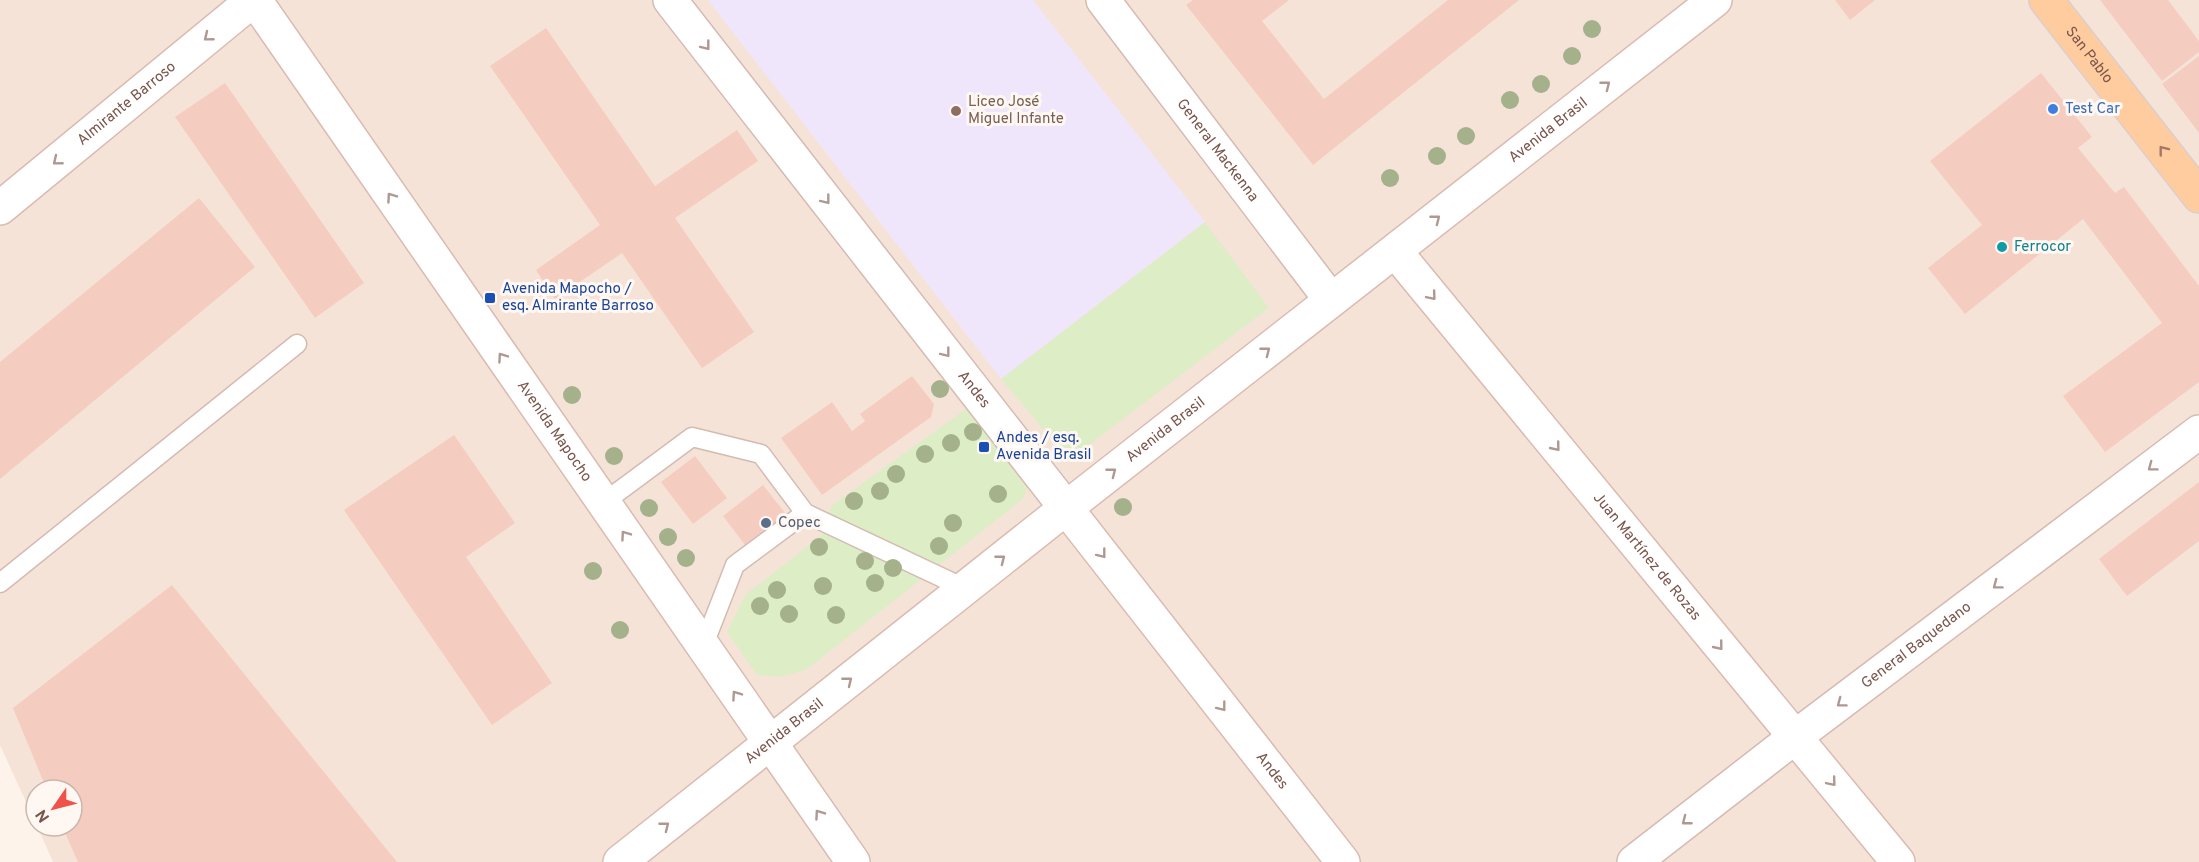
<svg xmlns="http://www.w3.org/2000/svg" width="2199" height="862" font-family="Overpass,sans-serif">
<rect width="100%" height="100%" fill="#fef3ea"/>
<!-- residential -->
<path fill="#f6e3d8" d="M0,0H2199V862H53L37,826H72V790H36V824L0,745Z"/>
<!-- education -->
<path fill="#f0e6fb" d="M708,0H1033L1205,222L1001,379Z"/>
<!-- green -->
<path fill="#ddedc6" d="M1205,222L1269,308L1069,460L1001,379Z
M966,409L1027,488L1023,499L806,670L780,677L757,675L727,632L745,595L823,534L831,506Z"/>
<!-- building -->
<path fill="#f5ccc0" d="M1193,0H1289L1262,21L1324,99L1448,0H1519L1313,165L1186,5Z
M1835,0H1875L1850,20Z
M2100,0H2168L2199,41V52L2162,81Z
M546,28L655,186L737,130L758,161L675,218L754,332L702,368L622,253L555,299L536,270L600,225L490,66Z
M2199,56V133L2162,84Z
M2041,73L2092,137L2078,148L2115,193L2124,187L2199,286V382L2105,452L2063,396L2162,323L2083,219L1965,314L1928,268L1982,225L1930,161Z
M225,83L364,283L315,318L175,117Z
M199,198L255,267L0,479V362Z
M912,376L934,404L931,417L822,495L781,438L832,402L852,431L865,421L860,414Z
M454,435L515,523L466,557L552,683L492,725L344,510Z
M695,456L727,498L693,524L661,482Z
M2199,482V541L2127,596L2099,559Z
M763,485L789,518L748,549L723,516Z
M172,585L397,862H78L62,826H72V790H47L13,708Z"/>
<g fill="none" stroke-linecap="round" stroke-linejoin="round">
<!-- lane casing -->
<g stroke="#d4bbb1" stroke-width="21">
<path id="lane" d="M603,503L692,437L761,454L805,513
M0,583L297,344
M703,647L735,565L805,513L964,588"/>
</g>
<!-- street casing -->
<g stroke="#d4bbb1" stroke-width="36">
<g id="street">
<path id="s1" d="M670,0L1066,508"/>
<path id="s2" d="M1103,0L1331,300"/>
<path id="s3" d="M1634,862L1795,737L2199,432"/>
</g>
</g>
<!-- secondary casing -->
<g stroke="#d9bbb0" stroke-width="36">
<g id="secondary">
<path id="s4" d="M255,0L853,862"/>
<path id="s5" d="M0,208L253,0"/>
<path id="s6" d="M1395,251L1898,862"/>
<path id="s7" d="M1066,508L1343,862"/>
<path id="s8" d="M620,862L1066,508L1715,0"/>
</g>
</g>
<!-- primary casing -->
<g stroke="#dacfcc" stroke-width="36">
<g id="primary">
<path id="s9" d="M2046,0L2199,196"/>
</g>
</g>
<!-- lane -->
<use href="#lane" stroke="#fff" stroke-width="18"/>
<!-- street -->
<use href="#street" stroke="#fff" stroke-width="33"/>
<!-- secondary -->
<use href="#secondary" stroke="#fff" stroke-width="33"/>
<!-- primary -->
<use href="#primary" stroke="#ffcca0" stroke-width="33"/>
</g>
<!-- trees -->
<g fill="#a4b18b">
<circle cx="1592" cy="29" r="9"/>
<circle cx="1572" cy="56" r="9"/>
<circle cx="1541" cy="84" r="9"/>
<circle cx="1510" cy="100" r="9"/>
<circle cx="1466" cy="136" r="9"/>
<circle cx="1437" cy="156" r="9"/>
<circle cx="1390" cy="178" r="9"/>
<circle cx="940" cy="389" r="9"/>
<circle cx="572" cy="395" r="9"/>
<circle cx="973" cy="432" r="9"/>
<circle cx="951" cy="443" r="9"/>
<circle cx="925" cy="454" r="9"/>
<circle cx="614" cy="456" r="9"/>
<circle cx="896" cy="474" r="9"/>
<circle cx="880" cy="491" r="9"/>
<circle cx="998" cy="494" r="9"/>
<circle cx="854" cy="501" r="9"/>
<circle cx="1123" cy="507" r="9"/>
<circle cx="649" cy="508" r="9"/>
<circle cx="953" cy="523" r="9"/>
<circle cx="668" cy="537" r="9"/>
<circle cx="939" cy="546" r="9"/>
<circle cx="819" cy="547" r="9"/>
<circle cx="686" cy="558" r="9"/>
<circle cx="865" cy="561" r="9"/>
<circle cx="893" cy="568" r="9"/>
<circle cx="593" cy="571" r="9"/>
<circle cx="875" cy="583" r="9"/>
<circle cx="823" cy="586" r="9"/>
<circle cx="777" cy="590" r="9"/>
<circle cx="760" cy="606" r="9"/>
<circle cx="789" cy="614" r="9"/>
<circle cx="836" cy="615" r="9"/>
<circle cx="620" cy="630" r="9"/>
</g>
<!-- one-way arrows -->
<defs><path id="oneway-chevron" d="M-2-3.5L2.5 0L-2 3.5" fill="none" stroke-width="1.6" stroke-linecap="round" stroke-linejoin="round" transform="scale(1.5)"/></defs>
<g stroke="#b09892">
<use href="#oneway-chevron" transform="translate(208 37) rotate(141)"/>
<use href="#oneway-chevron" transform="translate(706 46) rotate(52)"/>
<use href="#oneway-chevron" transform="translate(1606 85) rotate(-38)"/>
<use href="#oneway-chevron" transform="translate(57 161) rotate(141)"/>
<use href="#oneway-chevron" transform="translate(391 197) rotate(-125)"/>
<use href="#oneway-chevron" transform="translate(826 200) rotate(52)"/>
<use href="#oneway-chevron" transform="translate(1436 219) rotate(-38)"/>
<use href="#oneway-chevron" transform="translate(1432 296) rotate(50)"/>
<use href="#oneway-chevron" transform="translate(1266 351) rotate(-38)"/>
<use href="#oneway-chevron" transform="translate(946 353) rotate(52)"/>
<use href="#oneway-chevron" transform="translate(502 357) rotate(-125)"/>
<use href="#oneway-chevron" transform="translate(1556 447) rotate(51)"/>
<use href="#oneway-chevron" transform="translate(2152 467) rotate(143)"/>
<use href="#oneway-chevron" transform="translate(1112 472) rotate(-38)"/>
<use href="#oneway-chevron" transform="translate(625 535) rotate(-125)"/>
<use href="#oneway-chevron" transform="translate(1102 554) rotate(52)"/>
<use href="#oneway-chevron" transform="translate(1001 559) rotate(-38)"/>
<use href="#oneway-chevron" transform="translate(1997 585) rotate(143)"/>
<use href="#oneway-chevron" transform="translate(1719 646) rotate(51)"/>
<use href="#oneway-chevron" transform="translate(848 681) rotate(-39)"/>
<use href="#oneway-chevron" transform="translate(736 695) rotate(-125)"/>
<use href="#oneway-chevron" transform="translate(1841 703) rotate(143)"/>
<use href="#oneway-chevron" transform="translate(1222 707) rotate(52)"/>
<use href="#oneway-chevron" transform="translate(1832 782) rotate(50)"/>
<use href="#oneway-chevron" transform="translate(819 814) rotate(-125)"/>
<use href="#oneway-chevron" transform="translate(1686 821) rotate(142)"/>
<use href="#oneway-chevron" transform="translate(665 826) rotate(-38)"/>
</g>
<use stroke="#a37864" href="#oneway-chevron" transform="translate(2163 150) rotate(-128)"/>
<!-- markers -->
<circle fill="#3f7fe0" stroke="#fff8f2" stroke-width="2" cx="2053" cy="109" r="6"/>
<circle fill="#8d6e63" stroke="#fff8f2" stroke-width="2" cx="956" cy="111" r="6"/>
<circle fill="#0f9aa8" stroke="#fff8f2" stroke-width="2" cx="2002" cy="247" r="6"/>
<g fill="#1a4fb4" stroke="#fff8f2" stroke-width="2">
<rect x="484" y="292" width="12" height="12" rx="3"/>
<rect x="978" y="441" width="12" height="12" rx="3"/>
</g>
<circle fill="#5c6f8a" stroke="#fff8f2" stroke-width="2" cx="766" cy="523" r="6"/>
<g text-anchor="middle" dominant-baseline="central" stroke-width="6" stroke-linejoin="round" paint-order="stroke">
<!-- street labels -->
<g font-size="15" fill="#7b544a" stroke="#fff8f2">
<text stroke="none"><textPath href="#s9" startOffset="70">San Pablo</textPath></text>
<text stroke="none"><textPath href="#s5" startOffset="164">Almirante Barroso</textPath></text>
<text stroke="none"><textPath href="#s8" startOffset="1182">Avenida Brasil</textPath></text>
<text stroke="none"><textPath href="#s2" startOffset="189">General Mackenna</textPath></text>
<text stroke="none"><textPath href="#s1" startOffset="494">Andes</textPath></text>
<text stroke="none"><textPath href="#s8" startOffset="696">Avenida Brasil</textPath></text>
<text stroke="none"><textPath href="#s4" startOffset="525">Avenida Mapocho</textPath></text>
<text stroke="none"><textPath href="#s6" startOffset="396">Juan Martínez de Rozas</textPath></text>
<text stroke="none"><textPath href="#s3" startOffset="356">General Baquedano</textPath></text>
<text stroke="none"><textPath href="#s8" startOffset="210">Avenida Brasil</textPath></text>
<text stroke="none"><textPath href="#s7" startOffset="334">Andes</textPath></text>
</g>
<!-- education labels -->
<g font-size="15" fill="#785e54" stroke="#fff8f2" text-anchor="start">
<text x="968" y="102">Liceo José<tspan x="968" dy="17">Miguel Infante</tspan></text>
</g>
<!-- shop labels -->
<g font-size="15" fill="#366cbe" stroke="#fff8f2" text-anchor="start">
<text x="2065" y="109">Test Car</text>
</g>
<!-- culture labels -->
<g font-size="15" fill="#0d838f" stroke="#fff8f2" text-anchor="start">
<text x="2014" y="247">Ferrocor</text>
</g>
<!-- transit labels -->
<g font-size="15" fill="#164399" stroke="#fff8f2" text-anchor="start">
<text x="502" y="289">Avenida Mapocho /<tspan x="502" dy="17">esq. Almirante Barroso</tspan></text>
<text x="996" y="438">Andes / esq.<tspan x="996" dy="17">Avenida Brasil</tspan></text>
</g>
<!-- service labels -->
<g font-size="15" fill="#4e5e75" stroke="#fff8f2" text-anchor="start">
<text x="778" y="523">Copec</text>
</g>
</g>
<!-- north arrow -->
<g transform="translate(54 808) rotate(235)"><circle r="28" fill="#fff8f2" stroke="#cab6af" stroke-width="1.5"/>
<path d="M0-4.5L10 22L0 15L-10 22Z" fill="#ee5249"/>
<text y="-9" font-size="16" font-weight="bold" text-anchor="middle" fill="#7b544a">N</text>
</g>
</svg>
